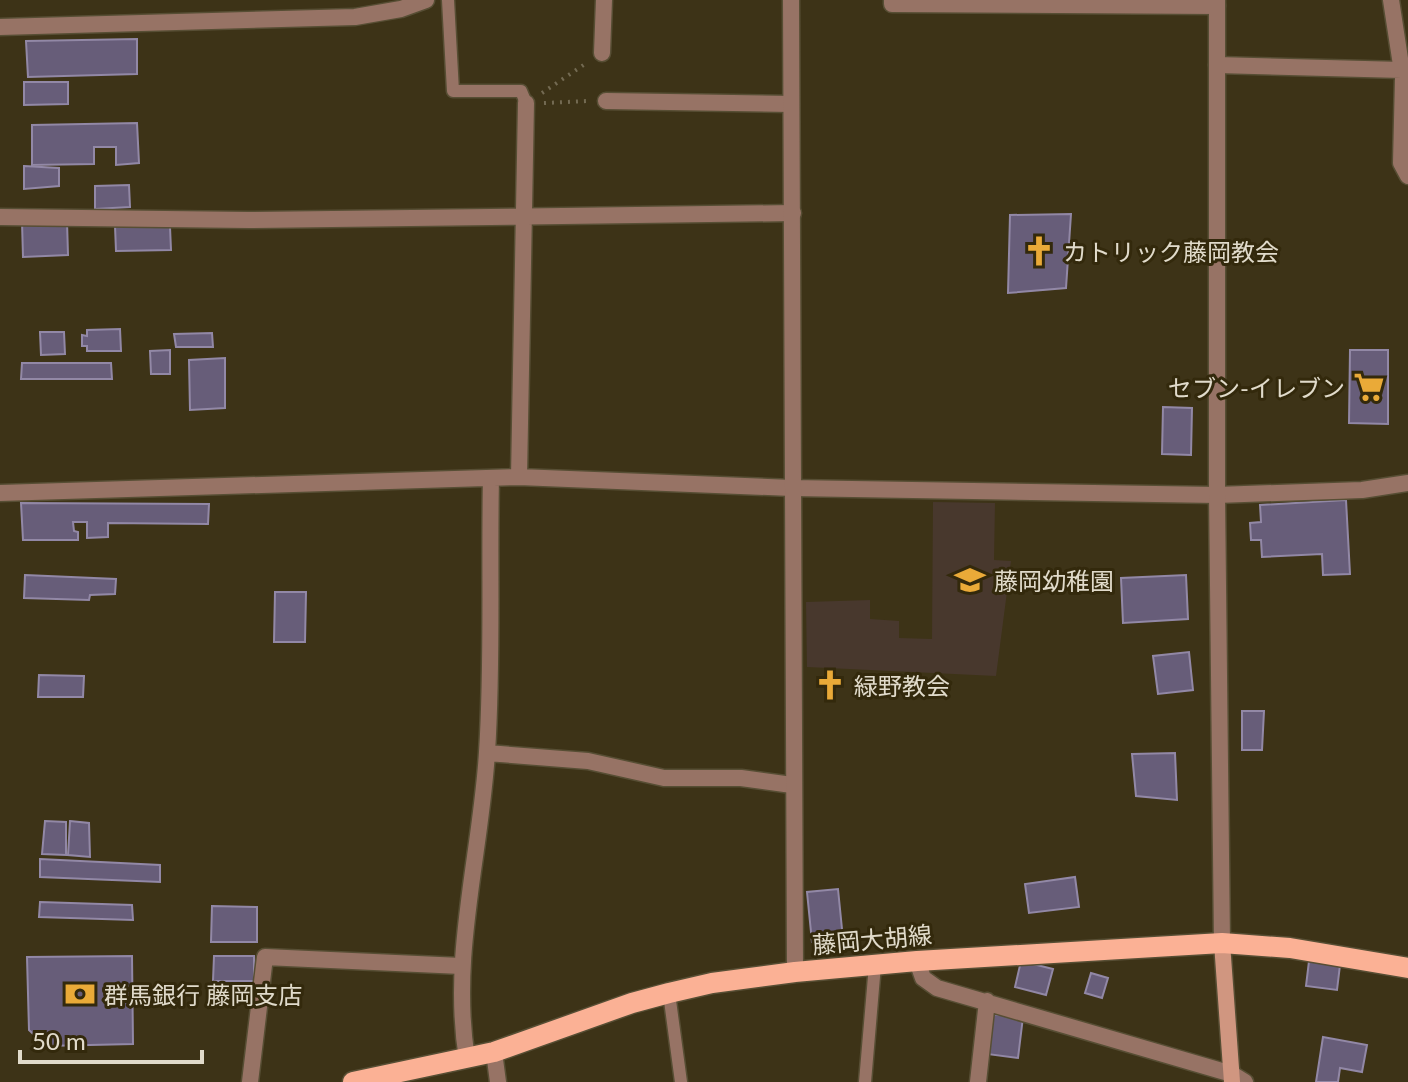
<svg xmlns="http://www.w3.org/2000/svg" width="1408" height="1082" font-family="Lato,'Noto Sans JP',sans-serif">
<rect width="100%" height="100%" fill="#3d3317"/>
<!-- education -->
<path fill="#48382d" d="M933,502L995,503L994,560L1011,561L996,676L807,667L806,602L870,600V619L899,621V638L932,639Z"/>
<!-- building -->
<path fill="#675d79" stroke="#9288a6" stroke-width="2" d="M137,39V74L28,77L26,41Z
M24,82H68V104L24,105Z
M137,123L139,163L116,165V147H94V164L32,165V125Z
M24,166L59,168V186L24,189Z
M129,185L130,207L95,209V186Z
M1071,214L1066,288L1008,293L1010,215Z
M67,221L68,255L23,257L22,222Z
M115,226L170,227L171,250L116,251Z
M120,329L121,351H87V346H82V335L87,336V330Z
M40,332H64L65,354L41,355Z
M212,333L213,347H176L174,334Z
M170,350V374H151L150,351Z
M1350,350H1388V424L1349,423Z
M225,358V408L190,410L189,360Z
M22,363H111L112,379H21Z
M1163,407L1192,408L1191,455L1162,454Z
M1346,500L1350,574L1323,575L1322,554L1262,557L1261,540H1251L1250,523L1261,522L1260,505Z
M21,503L209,504L208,524L108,523V537L87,538V522H73L74,531L78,532V540H23Z
M25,575L116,579L115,594L90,595L89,600L24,598Z
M1186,575L1188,619L1123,623L1121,578Z
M275,592H306L305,642H274Z
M1189,652L1193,690L1158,694L1153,656Z
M39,675L84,676L83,697H38Z
M1242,711H1264L1262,750H1242Z
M1175,753L1177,800L1136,796L1132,754Z
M45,821L66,822V855L42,854Z
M70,821L89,823L90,857L68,855Z
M40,859L160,865V882L40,877Z
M1075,877L1079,907L1029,913L1025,884Z
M838,889L843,939L812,942L807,892Z
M40,902L132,905L133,920L39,917Z
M212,906L257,907V942H211Z
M132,956L133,1044L46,1046L29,1030L27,957Z
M214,956H254V981H213Z
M1021,961L1053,969L1046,995L1015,987Z
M1309,961L1340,965L1337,990L1306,986Z
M1091,973L1108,978L1102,998L1085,993Z
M991,1014L1023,1017L1018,1058L987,1054Z
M1323,1037L1367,1045L1362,1072L1340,1068L1338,1082H1316Z"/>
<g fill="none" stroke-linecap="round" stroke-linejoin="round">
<!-- service casing -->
<g stroke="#574e34" stroke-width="15">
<path id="service" d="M448,0L453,91H521L526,103
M669,993L681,1082
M865,1082L875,965"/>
</g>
<!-- minor casing -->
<g stroke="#574e34" stroke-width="19">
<path id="minor" d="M892,0V4L1217,6
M1391,0L1403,78L1401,163L1408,176
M0,27L355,17L401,9L426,0
M602,53L604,0
M1217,65L1402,70
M606,101L791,104
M0,217L248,220L793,213
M519,477L526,103
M0,493L519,477L792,488L1217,495L1362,490L1408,483
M487,753L588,761L664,778H741L792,785
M917,961L923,978L937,988L1232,1074L1245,1082
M494,1052L498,1082
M467,1059C450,956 481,854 487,752C493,661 489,569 491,478
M250,1082L265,957L461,966
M978,1082L987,1001"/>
</g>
<!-- tertiary casing -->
<g stroke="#574e34" stroke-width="19">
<path id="tertiary" d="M791,0L795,972
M1217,0V495L1222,943"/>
</g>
<!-- secondary casing -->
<g stroke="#574e34" stroke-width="19">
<path id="secondary" d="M1222,943L1232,1082"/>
</g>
<!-- primary casing -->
<g stroke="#574e34" stroke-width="23">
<path id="primary" d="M353,1082L494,1052L632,1003L669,993L712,983L795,972L917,961L1222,943L1290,948L1408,968"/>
</g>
<!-- path -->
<path stroke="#736a52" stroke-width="4" stroke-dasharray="2 6" stroke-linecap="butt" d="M542,93L585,64
M544,103L588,101"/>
<!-- service -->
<use href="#service" stroke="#977365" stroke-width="12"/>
<!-- minor -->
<use href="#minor" stroke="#977365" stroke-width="16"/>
<!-- tertiary -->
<use href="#tertiary" stroke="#977365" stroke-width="16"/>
<!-- secondary -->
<use href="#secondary" stroke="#d09680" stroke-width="16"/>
<!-- primary -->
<use href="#primary" stroke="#fbb195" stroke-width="20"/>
</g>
<!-- icons -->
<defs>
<g id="church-bare" transform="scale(2.4)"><path d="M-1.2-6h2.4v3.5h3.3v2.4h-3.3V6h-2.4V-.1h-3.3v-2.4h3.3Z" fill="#eaaa38" stroke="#33290c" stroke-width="2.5" paint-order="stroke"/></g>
<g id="supermarket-bare" transform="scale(2.4)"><path d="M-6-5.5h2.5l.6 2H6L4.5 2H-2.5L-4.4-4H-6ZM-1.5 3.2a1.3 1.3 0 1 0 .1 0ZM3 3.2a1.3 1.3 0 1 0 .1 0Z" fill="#eaaa38" stroke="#33290c" stroke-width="2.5" paint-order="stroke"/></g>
<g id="school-bare" transform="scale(2.4)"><path d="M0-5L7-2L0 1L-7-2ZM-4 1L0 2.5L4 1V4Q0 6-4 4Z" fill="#eaaa38" stroke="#33290c" stroke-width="2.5" paint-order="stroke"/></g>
<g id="bank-bare" transform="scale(2.4)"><path d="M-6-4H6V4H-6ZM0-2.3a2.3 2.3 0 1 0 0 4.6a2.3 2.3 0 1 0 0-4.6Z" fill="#eaaa38" stroke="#33290c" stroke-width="2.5" paint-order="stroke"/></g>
</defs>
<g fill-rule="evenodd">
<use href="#church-bare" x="1039" y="251"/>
<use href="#supermarket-bare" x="1369" y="387"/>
<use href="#school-bare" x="970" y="580"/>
<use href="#church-bare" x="830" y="685"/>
<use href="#bank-bare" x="80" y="994"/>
</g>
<g text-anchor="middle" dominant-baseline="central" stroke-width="6" stroke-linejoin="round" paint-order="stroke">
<!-- poi labels -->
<g font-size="24" fill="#e1dbcb" stroke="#33290c" text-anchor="start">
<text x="1063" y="251">カトリック藤岡教会</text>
<text x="1345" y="387" text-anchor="end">セブン-イレブン</text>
<text x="994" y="580">藤岡幼稚園</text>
<text x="854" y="685">緑野教会</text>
<text x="104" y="994">群馬銀行 藤岡支店</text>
</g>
<!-- street labels -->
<g font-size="24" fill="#e1dbcb" stroke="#33290c">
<text transform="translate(872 939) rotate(-5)">藤岡大胡線</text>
</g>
</g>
<!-- scale -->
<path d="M20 1050v12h182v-12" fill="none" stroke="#e1dbcb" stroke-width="4"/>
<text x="32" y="1050" font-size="24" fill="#e1dbcb" stroke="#33290c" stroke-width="6" paint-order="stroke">50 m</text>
</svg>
